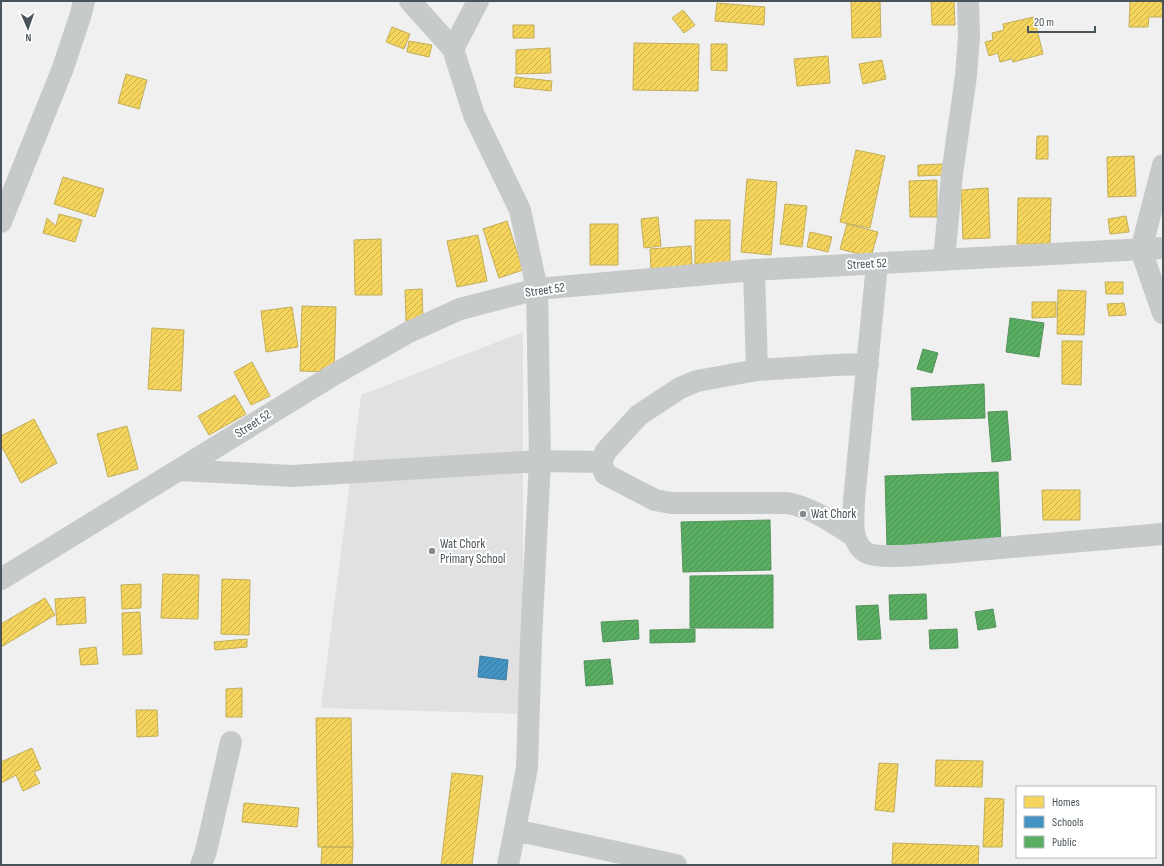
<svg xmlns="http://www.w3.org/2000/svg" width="1164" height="866" font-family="'Sofia Sans Condensed',sans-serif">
<defs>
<pattern id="homes-hatch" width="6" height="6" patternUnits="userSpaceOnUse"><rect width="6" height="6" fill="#f6d55c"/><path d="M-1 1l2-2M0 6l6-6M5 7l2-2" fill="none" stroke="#c9af4f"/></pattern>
<pattern id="schools-hatch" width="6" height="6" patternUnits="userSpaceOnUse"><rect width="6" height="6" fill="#4393c3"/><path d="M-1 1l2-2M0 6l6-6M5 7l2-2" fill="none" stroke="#3a7ba1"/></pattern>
<pattern id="public-hatch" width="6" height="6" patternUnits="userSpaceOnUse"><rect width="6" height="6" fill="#5aae61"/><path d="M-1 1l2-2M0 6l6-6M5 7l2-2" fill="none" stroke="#4c9053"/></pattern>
</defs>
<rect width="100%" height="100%" fill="#f0f0f0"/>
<!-- education -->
<path fill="#e2e1e1" d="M523,332V714L321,708L361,395Z"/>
<!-- homes -->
<path fill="url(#homes-hatch)" stroke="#c2ae5b" d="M851,1H880L881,37L852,38Z
M931,1H954L955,25H932Z
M1130,1H1163V17H1149L1148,27H1129Z
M717,3L765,7L764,25L715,21Z
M683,10L695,25L684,33L672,18Z
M1034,17L1043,54L1013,62L1012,59L1000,62L998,53L989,56L985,42L993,40L992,33L1004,30L1003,24Z
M513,25H534V38H513Z
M392,27L410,34L404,49L386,42Z
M409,41L432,45L429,57L407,52Z
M634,43L699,44L698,91L633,90Z
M711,44H727V71L711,70Z
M550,48L551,73L516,74V50Z
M828,56L830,83L797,86L794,59Z
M882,60L886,79L863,84L859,64Z
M126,74L147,80L139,109L118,103Z
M515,77L552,81L551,91L514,87Z
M1037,136H1048V159H1036Z
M856,150L885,156L870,228L840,222Z
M1134,156L1136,196L1108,197L1107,157Z
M943,164L944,175L918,176V165Z
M63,177L104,189L95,217L54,204Z
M747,179L777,182L771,255L741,252Z
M937,180V217H910L909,181Z
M988,188L990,238L963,239L961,190Z
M1018,198H1051L1050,244H1017Z
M785,204L807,206L802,247L780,244Z
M59,214L82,220L75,242L43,233L47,218L56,226Z
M1126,216L1129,232L1110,234L1108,219Z
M658,217L661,246L644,248L641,219Z
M695,220H730V265L695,264Z
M507,221L523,270L499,278L483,229Z
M590,224H618V265H590Z
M847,224L878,232L871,257L840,249Z
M810,232L832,237L828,252L807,247Z
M478,235L487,281L457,287L447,241Z
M381,239L382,295H355L354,240Z
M691,246L692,266L651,269L650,249Z
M1105,282H1123V294H1106Z
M422,289L423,320L406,321L405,290Z
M1058,290L1086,291L1084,335L1057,334Z
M1032,302H1056V317L1032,318Z
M1124,303L1126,315L1109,316L1107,304Z
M302,306L336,307L334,372L300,371Z
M292,307L298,347L266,352L261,311Z
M152,328L184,330L181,391L148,389Z
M1062,341H1082L1081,385L1062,384Z
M252,362L270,396L251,405L234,372Z
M235,395L246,414L209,435L198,416Z
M34,419L57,463L21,483L1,445V436Z
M127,426L138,469L108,477L97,434Z
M1042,490H1080V520H1043Z
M163,574L199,575L198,619L161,618Z
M222,579L250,580L249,635L221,634Z
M141,584V608L122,609L121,585Z
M85,597L86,623L57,625L55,599Z
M45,598L55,615L1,647V624Z
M140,612L142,654L123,655L122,613Z
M247,639V647L215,650L214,642Z
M96,647L98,664L81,665L79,649Z
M242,688V717H226V689Z
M136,710H157L158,736L137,737Z
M316,718H351L353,847H318Z
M32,748L41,769L34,772L40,783L23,791L16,775L1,783V762Z
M936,760L983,761L982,787L935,786Z
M879,763L898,764L894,812L875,810Z
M452,773L483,776L472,865H441Z
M985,798L1004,799L1002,847H983Z
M244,803L299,808L297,827L242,822Z
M893,843L979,846L978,865L892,864Z
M322,847H353L352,865H321Z"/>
<!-- schools -->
<path fill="url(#schools-hatch)" stroke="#4480a4" d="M480,656L508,660L506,680L478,677Z"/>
<!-- public -->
<path fill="url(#public-hatch)" stroke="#55935f" d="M1010,318L1044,323L1039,357L1006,352Z
M923,349L938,353L932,373L917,369Z
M984,384L985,418L912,420L911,388Z
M1007,411L1011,460L992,462L988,412Z
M998,472L1001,544L887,548L885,476Z
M770,520L771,570L683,572L681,522Z
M773,575V628H690V576Z
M926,594L927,619L890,620L889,595Z
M878,605L881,639L858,640L856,606Z
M993,609L996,627L978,630L975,612Z
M638,620L639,639L603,642L601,622Z
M695,629V642L650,643V630Z
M957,629L958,648L930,649L929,630Z
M610,659L613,684L586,686L584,661Z"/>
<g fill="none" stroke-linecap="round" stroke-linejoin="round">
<!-- minor -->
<path stroke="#c7cacb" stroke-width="22" d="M410,1L453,49L474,115L520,210L537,289L540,461L531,640L527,768L508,865
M453,49L478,1
M1163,165L1141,250L1163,313
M1,222L63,68L80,17L84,1
M944,260L952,174L966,76L969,37L968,1
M877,264L854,500C854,517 849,543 867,553C880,560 937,553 954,552C1024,546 1093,540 1163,534
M754,270L757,370
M179,470L292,476L540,461L601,462
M854,536C832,522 813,508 787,503H671L655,500L605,474L601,462L606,451L639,415L680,388L697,381L757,370L835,365L868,364
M1,579L335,374L409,332L460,309L537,289L754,270L1163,248
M515,830L676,865
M201,865L206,851L231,742"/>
</g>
<!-- markers -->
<g fill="#838a8e" stroke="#fff" stroke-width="1.5">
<circle cx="803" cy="514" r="4"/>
<circle cx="432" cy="551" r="4"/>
</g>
<g text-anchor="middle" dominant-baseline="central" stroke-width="4" stroke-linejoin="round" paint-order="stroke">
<!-- street labels -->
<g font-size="13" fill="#48535a" stroke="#fff">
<text transform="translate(867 264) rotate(-3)">Street 52</text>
<text transform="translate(545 290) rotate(-8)">Street 52</text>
<text transform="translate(253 424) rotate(-32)">Street 52</text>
</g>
<!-- poi labels -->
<g font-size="13" fill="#48535a" stroke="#fff" text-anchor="start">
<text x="811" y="514">Wat Chork</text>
<text x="440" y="544">Wat Chork<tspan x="440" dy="15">Primary School</tspan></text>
</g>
</g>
<!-- border -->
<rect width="1164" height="866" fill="none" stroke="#48535a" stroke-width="4"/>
<!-- legend -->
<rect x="1016" y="786" width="140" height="72" fill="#ffffff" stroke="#b6babd"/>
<rect x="1024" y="796" width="20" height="12" fill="#f6d55c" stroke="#b6babd"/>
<text x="1052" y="806" font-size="12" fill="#48535a">Homes</text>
<rect x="1024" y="816" width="20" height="12" fill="#4393c3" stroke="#b6babd"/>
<text x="1052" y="826" font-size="12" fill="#48535a">Schools</text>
<rect x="1024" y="836" width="20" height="12" fill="#5aae61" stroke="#b6babd"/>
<text x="1052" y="846" font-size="12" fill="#48535a">Public</text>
<!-- north arrow -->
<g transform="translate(28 28) rotate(178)" stroke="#ffffff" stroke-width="3" paint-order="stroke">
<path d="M0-3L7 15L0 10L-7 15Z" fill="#48535a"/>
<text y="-6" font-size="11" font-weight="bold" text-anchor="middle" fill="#48535a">N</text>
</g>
<!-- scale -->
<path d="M1028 26v6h67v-6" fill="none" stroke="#48535a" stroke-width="2"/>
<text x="1034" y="26" font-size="12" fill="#48535a" stroke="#ffffff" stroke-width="3" paint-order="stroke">20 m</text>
</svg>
